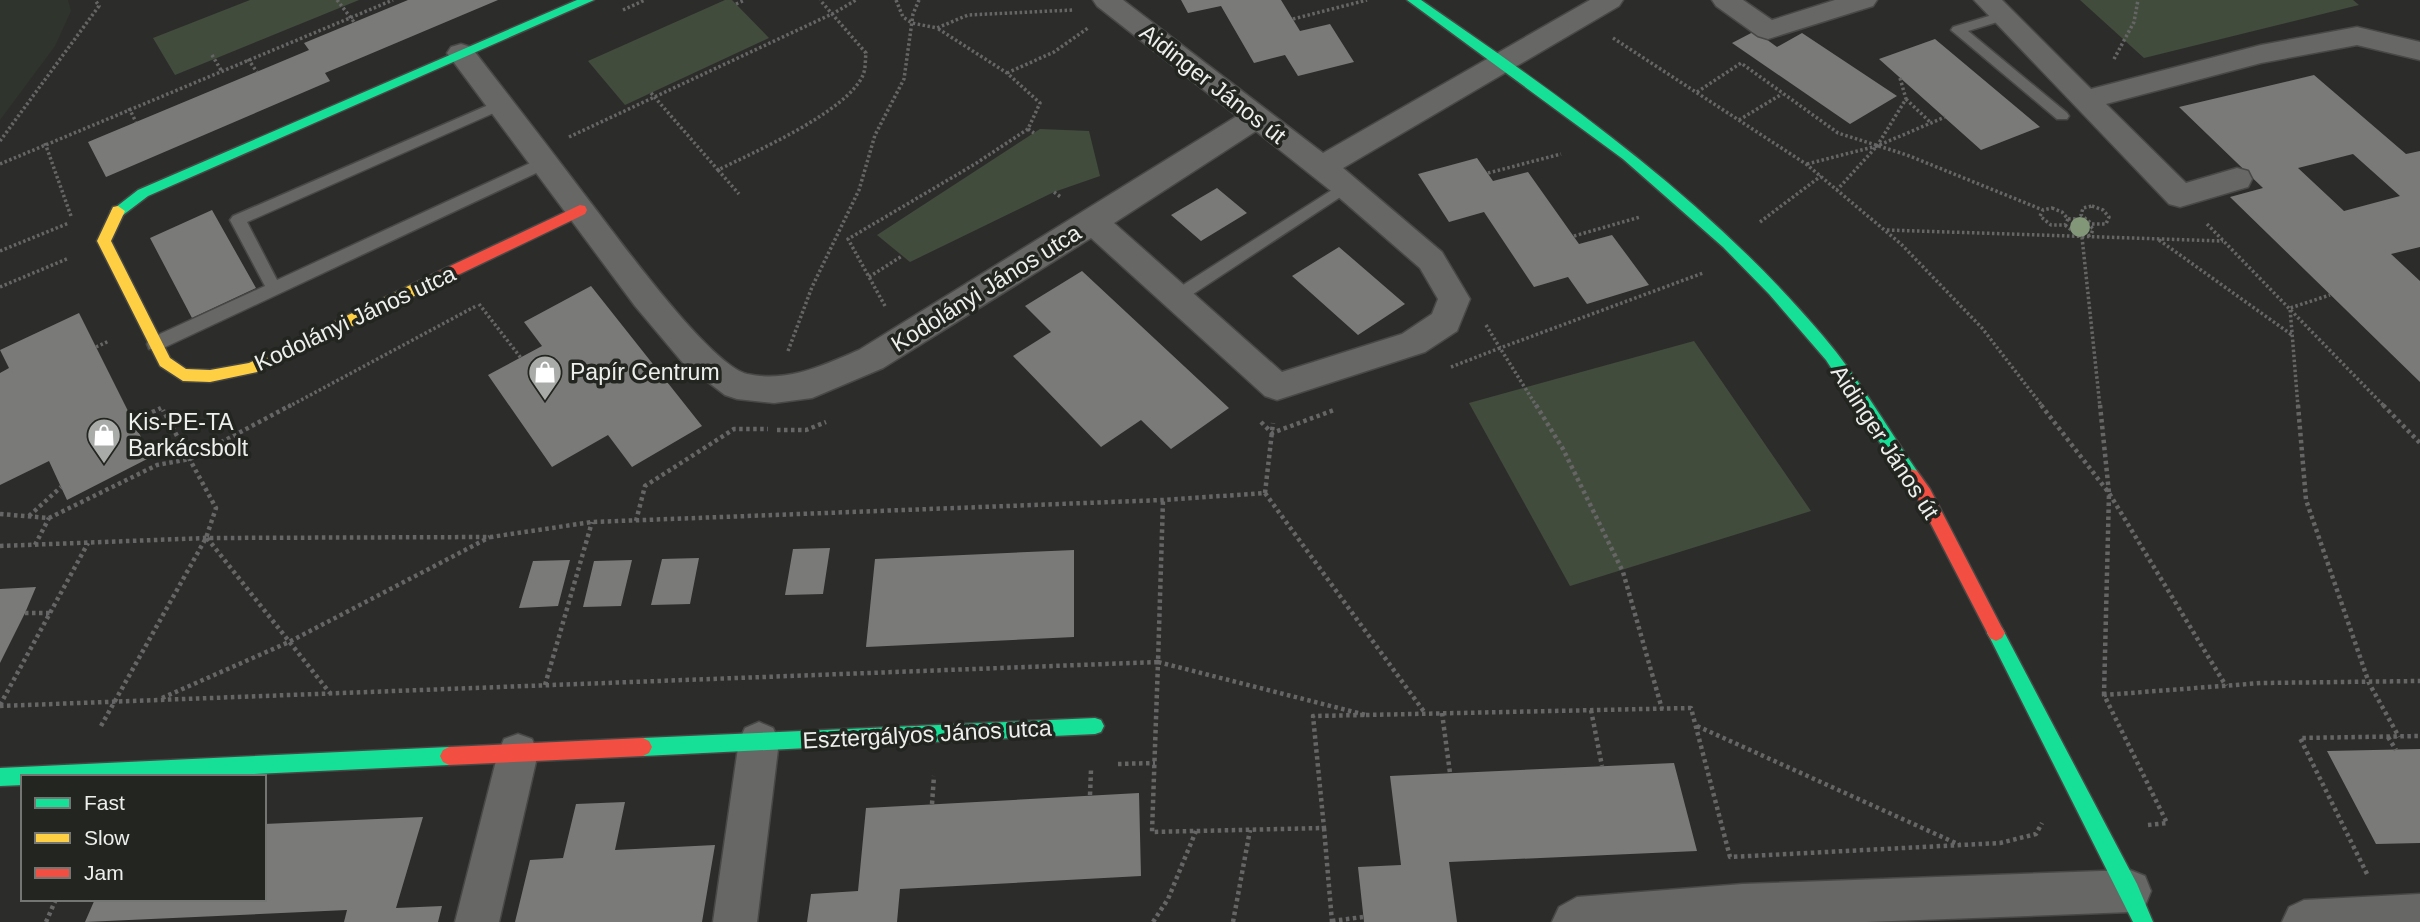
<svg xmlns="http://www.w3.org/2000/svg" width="2420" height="922" font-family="Arial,sans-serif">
<rect width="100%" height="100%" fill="#2c2d2b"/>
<!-- built -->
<path fill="#2f342c" d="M0,0H68L71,11L55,46L0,120Z"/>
<!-- green -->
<path fill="#424c3d" d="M250,0H359L175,75L153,38Z
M725,0H732L769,38L625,105L588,61Z
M2080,0H2353L2359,5L2144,58Z
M1040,129L1089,131L1100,176L1054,192L910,262L877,235Z
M1694,341L1811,511L1570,586L1469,403Z"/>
<!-- building -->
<path fill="#7a7b79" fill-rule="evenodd" d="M408,0H498L325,73L330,81L106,177L88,142L309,50L304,43Z
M1181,0H1281L1300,31L1330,24L1354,62L1298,76L1285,55L1254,63L1221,6L1188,13Z
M1755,31L1777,47L1802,33L1897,96L1850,124L1732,43Z
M1935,39L2040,127L1981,150L1879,59Z
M2314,75L2406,154L2420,151V247L2391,254L2420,281V382L2230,197L2263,188L2179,107ZM2353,154L2400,196L2344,211L2298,168Z
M1477,158L1493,181L1528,172L1579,244L1612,235L1649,285L1587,304L1568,277L1534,287L1484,212L1449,222L1418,174Z
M1217,188L1247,213L1201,241L1171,215Z
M212,210L256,288L192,318L150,238Z
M1339,247L1405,304L1358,335L1292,276Z
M1082,271L1229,408L1171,449L1141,420L1101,447L1013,356L1051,332L1025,306Z
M591,286L702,426L632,467L608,435L552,467L488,375L542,346L524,322Z
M79,313L151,457L67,500L49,461L0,485V373L9,368L0,350Z
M830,548L823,594L785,595L793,549Z
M1074,550V637L866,647L875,559Z
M699,558L690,604L651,605L662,559Z
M570,560L558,606L519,608L533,561Z
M632,560L621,606L583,607L594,561Z
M36,587L25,613L0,663V589Z
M2420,749V843L2376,844L2327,751Z
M1674,763L1697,851L1449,862L1457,922H1364L1358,867L1401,865L1390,776Z
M1139,793L1141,876L900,889L897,922H807L811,894L858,891L866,808Z
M625,802L615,850L715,845L702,922H515L530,860L563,858L576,804Z
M423,817L396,908L442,906L438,922H344L347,910L85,922L95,899H264V824Z"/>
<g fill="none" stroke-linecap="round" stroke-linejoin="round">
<!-- lane casing -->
<g stroke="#484947" stroke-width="3">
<path id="lane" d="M2002,12L2009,16L2007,19L1968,31L2067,113L2069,116L2067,119H2057L1951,30L1953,27Z
M500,100L507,105L505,108L247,222L277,280L539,159H549L551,163L549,167L161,349H149L147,344L149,339L265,286L230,220L233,216Z
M1346,181L1351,182L1354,186L1351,190L1184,300H1172L1170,296L1172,292Z"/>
</g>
<!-- street casing -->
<g stroke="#484947" stroke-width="3">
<path id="street" d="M1093,0H1123L1323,153L1590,0H1623L1619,6L1343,168L1442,252L1470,299L1457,331L1425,352L1277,400L1265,396L1091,238L883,368L812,398L774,403L737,399L725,395L683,363L635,306L447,53L451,47L461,44L471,47C509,96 547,145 584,194C613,231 708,364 747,374C788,383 824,365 859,350L1237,116L1097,6ZM1256,131L1335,194L1420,268L1438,299L1432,314L1402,334L1282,372L1114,223Z
M1712,0H1743L1772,20L1835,0H1877L1873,6L1768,39L1758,36L1716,6Z
M1974,0H2002L2091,89L2261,45L2357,27L2420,42V60L2357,45L2261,63L2106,104L2186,183L2237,168L2248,171L2252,179L2248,187L2180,207L2169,204Z
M759,722L773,728L779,741L757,922H713L739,741L745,728Z
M518,734L532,739L538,753L499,922H455L498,753L504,739Z
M2130,870L2145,876L2151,891L2145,906L2130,912L1866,922H1552L1559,907L1577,897L1743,884Z
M2420,894V922H2282L2289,907L2304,900Z"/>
</g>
<!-- fast casing -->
<g stroke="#484947" stroke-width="3">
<path id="fast" d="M577,0H594L148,196L123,215H113L111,211L138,190Z
M1407,0H1421C1565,99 1709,201 1823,336C1859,378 1886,426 1917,471L1919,476L1917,481H1905L1826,360L1769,294L1723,247L1623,159Z
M1996,625L2002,628L2137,884L2153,922H2133L1990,638L1987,633L1990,628Z
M1095,718L1101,720L1104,726L1101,732L1095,734L643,756L637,753L634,747L637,741L643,738Z
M449,747L455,750L458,756L455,762L449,765L192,777H23V785L0,786V768Z"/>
</g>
<!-- slow casing -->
<g stroke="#484947" stroke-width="3">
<path id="slow" d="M118,206L125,211L111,241L170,358L186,369L210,370L249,363L427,277H437L439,281L437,285L257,372L210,382L183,381L160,366L97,241L113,207Z"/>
</g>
<!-- jam casing -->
<g stroke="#484947" stroke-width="3">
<path id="jam" d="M580,205L585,206L587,210L585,214L437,285H427L425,281L427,277Z
M1911,469L1917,471L1930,489L2002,628L2005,633L2002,638L1996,641L1990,638L1918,499L1903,476L1905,471Z
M643,738L649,741L652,747L649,753L643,756L449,765L443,762L440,756L443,750L449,747Z"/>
</g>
<!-- path-far1 -->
<path stroke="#656665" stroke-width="3.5" stroke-dasharray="2.5 2.5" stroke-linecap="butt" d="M337,0L354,22
M896,0L903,17L912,23L937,28L968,15L1073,10
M736,4L745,0
M623,10L645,0
M1293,19L1367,0
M1613,38L1806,164L1901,244L1982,328L2043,407
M212,55L221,70
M248,59L257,72
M2114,59L2134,22L2138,0
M1007,73L1054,52L1088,28
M1900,78L1906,99L1877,146L1945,117
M1697,92L1741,63L1838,133L1907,155L2043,210
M651,93L718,170C754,152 847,112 863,75C866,68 865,60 866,53L820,0
M1906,99L1931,123
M129,108L136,122
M1739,120L1782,94
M1028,129L1034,133
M569,137L834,13L856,0
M0,141L99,6L95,0
M45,143L71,216
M0,164L393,0
M1807,164L1877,146L1837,190
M718,170L739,194
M1488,173L1561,154
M1054,192L1062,198
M2092,206L2103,210L2109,217L2106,224H2092L2081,215L2083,208Z
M2052,208L2062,212L2068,219L2065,225H2051L2040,216L2043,210Z
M2068,219C2079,218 2086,221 2093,229L2091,235L2087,236
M1760,222L1821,176
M2207,224L2385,407
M2065,225L2078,235
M1887,230L2223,241
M1574,236L1640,217
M2082,237L2100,407
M2159,240L2292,335
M0,251L69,223
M869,277L902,256
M0,287L69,258
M479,304L521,358
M885,306L848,239L975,164L1028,129L1040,103L1007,73L937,28
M1486,325L1500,348L1703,273
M96,347L109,341
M788,351L812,287L859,190L875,135L904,79L913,14L919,0
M1451,367L1500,348L1537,407
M288,407L476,306
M2298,407L2290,308L2330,295"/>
<!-- path -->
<path stroke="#656665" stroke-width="4.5" stroke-dasharray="3.5 3.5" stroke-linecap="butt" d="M1536,405L1563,449L1623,572L1662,709
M2041,405L2109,493L2226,686
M2100,405L2109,493L2104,695
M2298,405L2306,500L2369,683L2399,737
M2383,405L2420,443
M133,421L161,408
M1261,422L1272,433L1334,410
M777,430H806L826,422
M1265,493L1425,713
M0,514L49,518L157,465L190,459L291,405
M29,516L61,487
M636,521L645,486L734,429H768
M207,538L330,693
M35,545L49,518
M0,546L206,538L491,537L592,522L1163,500L1265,493L1273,423
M25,613H50
M1158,662L1366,715L1313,716L1324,828L1152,832Z
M545,685L592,522
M162,698L289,642L490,537
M0,705L88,543
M0,706L1158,662L1163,500
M1591,710L1602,766
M1442,713L1450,773
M1366,715L1691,708L1730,857L2000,843L2036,834L2042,823
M101,726L206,538L216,508L163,410
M1697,726L1960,845
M2388,737L2396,750
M1118,764L1155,763
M1090,795L1091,770
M932,804L934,776
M2148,825L2167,823L2104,695L2261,683L2420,681
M1324,828L1332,922
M2367,874L2300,738L2420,736
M1332,921L1363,917
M46,922L56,899
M1153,922L1168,899L1196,831
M1233,922L1250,830"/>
<!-- lane -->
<use href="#lane" fill="#676866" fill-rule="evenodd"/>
<!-- street -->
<use href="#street" fill="#676866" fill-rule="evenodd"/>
<!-- fast -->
<use href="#fast" fill="#16e098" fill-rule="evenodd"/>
<!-- slow -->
<use href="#slow" fill="#ffcf43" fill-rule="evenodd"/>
<!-- jam -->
<use href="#jam" fill="#f24e42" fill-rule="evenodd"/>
</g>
<!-- trees -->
<circle fill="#829678" cx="2080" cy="227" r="10"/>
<!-- icons -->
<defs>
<g id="shop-pin" transform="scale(1.75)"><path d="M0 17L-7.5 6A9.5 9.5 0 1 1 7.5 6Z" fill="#a9aba8" stroke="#222520"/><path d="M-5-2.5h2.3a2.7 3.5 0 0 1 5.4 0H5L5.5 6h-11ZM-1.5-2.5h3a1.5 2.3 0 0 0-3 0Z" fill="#fff"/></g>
</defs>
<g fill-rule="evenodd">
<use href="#shop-pin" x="545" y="372"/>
<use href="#shop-pin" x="104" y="435"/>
</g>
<g text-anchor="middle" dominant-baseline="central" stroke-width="7" stroke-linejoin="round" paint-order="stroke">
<!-- street labels -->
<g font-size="23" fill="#edefec" stroke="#222520">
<text transform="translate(1213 84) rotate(38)">Aidinger János út</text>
<text transform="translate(986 288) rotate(-32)">Kodolányi János utca</text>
<text transform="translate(355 318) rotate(-25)">Kodolányi János utca</text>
<text transform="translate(1885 442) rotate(57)">Aidinger János út</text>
<text transform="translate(927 734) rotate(-3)">Esztergályos János utca</text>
</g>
<!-- poi labels -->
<g font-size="23" fill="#edefec" stroke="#222520" text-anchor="start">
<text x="570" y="372">Papír Centrum</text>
<text x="128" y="422">Kis-PE-TA<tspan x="128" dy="26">Barkácsbolt</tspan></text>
</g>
</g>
<!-- legend -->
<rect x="21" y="775" width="245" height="126" fill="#222520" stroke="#737672" stroke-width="2"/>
<rect x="35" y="798" width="35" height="10" fill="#16e098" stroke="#737672" stroke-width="2"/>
<text x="84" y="810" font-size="21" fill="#edefec">Fast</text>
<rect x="35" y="833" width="35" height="10" fill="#ffcf43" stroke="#737672" stroke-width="2"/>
<text x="84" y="845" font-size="21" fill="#edefec">Slow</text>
<rect x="35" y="868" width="35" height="10" fill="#f24e42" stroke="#737672" stroke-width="2"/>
<text x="84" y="880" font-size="21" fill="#edefec">Jam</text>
</svg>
